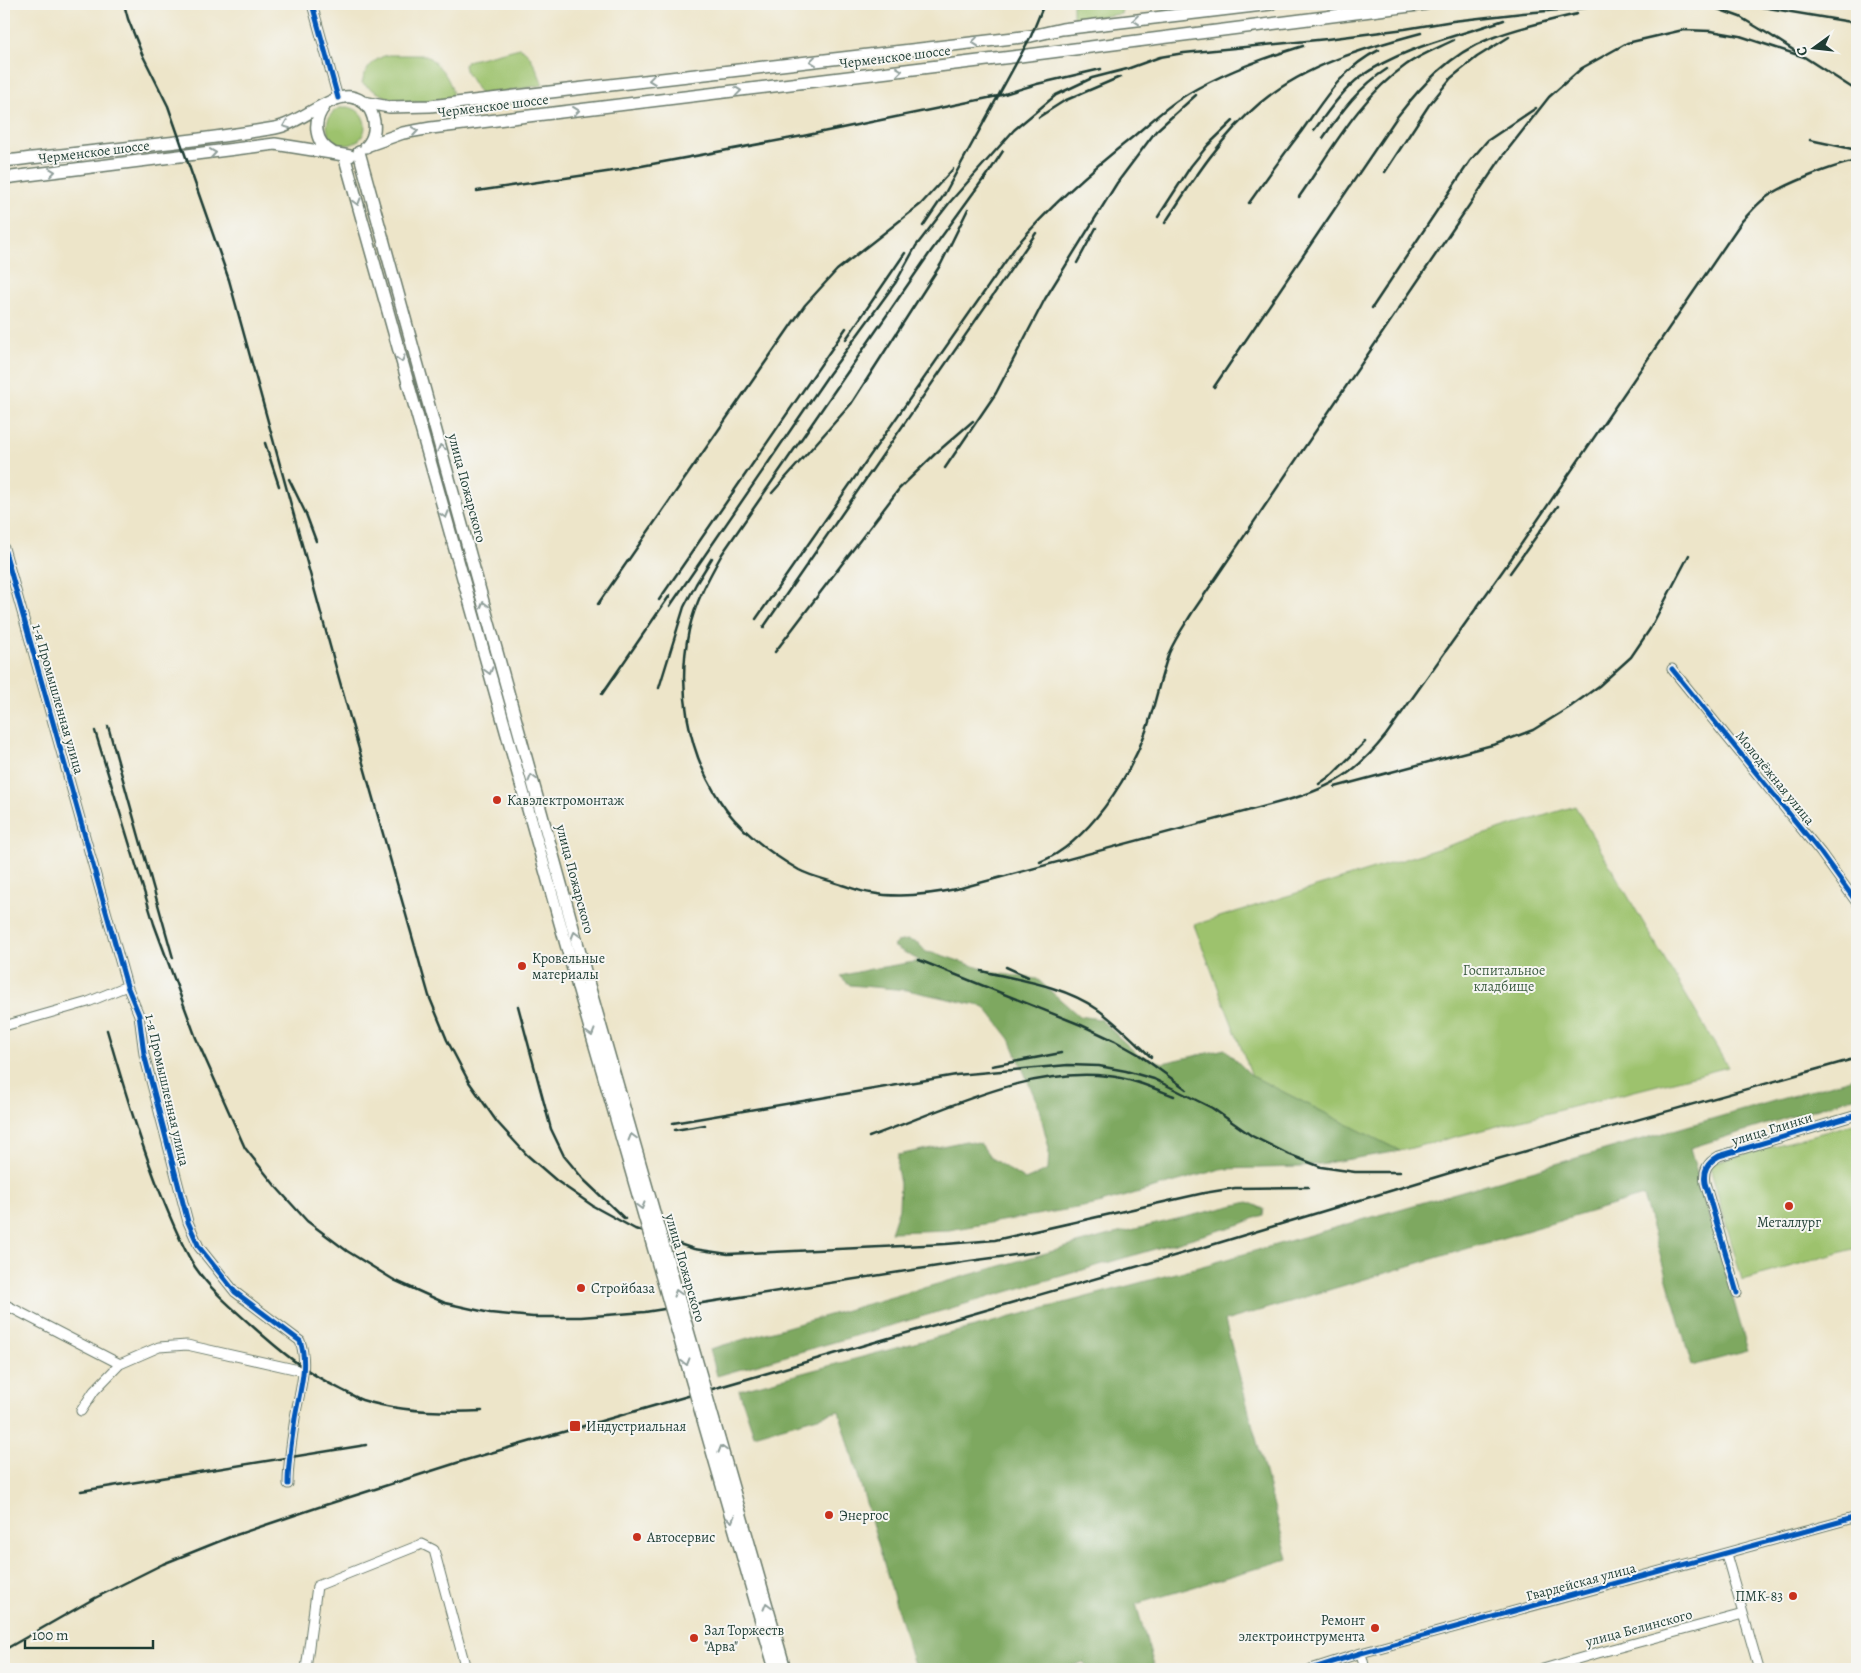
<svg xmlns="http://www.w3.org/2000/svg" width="1861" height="1673" font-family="Alegreya,serif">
<rect width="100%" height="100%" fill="#f6f6f2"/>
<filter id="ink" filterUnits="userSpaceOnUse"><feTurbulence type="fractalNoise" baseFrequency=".02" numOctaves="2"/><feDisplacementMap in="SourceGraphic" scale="10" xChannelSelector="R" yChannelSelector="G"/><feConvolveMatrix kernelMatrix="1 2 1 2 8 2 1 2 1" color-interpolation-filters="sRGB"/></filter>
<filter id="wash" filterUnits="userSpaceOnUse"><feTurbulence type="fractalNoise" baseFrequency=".0096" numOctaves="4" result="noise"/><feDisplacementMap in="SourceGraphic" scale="20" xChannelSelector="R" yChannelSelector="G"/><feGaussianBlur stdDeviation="1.12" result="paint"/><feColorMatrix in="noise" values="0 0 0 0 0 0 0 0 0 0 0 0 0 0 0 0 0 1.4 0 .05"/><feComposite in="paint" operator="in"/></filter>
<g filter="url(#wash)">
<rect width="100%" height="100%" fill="#ede5c9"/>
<!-- green -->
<path fill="#9dc26d" stroke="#5e8050" d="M1073,4H1123L1121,14L1073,20Z
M1159,4H1216L1164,11Z
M520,48C532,53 538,73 543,85L481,96L465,70L464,65L467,61Z
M388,55H426C440,66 452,79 453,98C412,104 397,107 362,83C365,69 374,58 388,55Z
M327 126a19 19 0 1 1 38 0a19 19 0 1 1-38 0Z
M1575,806L1728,1067L1400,1151L1252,1076L1194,925Z
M1857,1123V1248L1742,1280L1709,1164Z"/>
<!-- forest -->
<path fill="#7ea860" stroke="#4e724a" d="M907,940L918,943L926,952L938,954L995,973L1037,979L1079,1016L1100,1019L1138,1055L1163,1063L1225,1049L1252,1076L1400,1151L1301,1167L1221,1169L1094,1205L949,1230L891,1232L899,1208L900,1184L897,1168L898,1155L966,1141L981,1144L991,1158L1025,1180L1048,1170L1049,1148L1038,1105L1010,1039L985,1007L907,990L850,985L840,976L871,969L920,961L893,946L897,942Z
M1857,1077V1096L1690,1148L1748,1351L1692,1366L1643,1196L1225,1321L1288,1559L1136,1604L1155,1669H1089L1084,1662L1061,1669H915L839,1411L754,1435L739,1390L1206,1265Z
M1248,1202L1264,1209L1263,1215L1241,1224L717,1376L710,1349L1102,1237Z"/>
</g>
<g filter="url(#ink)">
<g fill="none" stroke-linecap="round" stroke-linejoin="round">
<!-- minor casing -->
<g stroke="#677868" stroke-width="11">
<path id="minor" d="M312,4L338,98
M4,548L127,986L139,1015L144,1054L188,1222L199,1247L235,1292L300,1341C309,1365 299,1393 295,1418C292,1440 288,1462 288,1484
M1672,669L1821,853L1857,903
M4,1026L88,1002L127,986
M1737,1293L1705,1183C1703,1170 1707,1163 1719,1156L1857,1115
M4,1304L120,1364
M81,1411L94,1391L120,1364L159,1347L187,1345L303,1371
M1726,1554L1759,1669
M1361,1653L1365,1669
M306,1669L317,1586L422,1544L434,1550L466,1669
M1311,1669L1361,1653L1857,1517
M1543,1669L1598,1653L1743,1614"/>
</g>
<!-- major casing -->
<g stroke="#677868" stroke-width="14">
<path id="major" d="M363,102L389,107L430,106L1031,36L1062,29L1271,4
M324,107C312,122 315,143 332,152
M369,145L403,133L431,128L1020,56L1426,4
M359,152L588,982
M344,155L578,987
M4,161C94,151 185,143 275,128C299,124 330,94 351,97C374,101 382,131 366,147
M4,178L275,144L350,156"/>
</g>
<!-- minor -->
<use href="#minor" stroke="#fff" stroke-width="9"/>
<!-- major -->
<use href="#major" stroke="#fff" stroke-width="11"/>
<!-- rail -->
<path stroke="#1f3d34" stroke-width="2.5" d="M124,4L128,19L142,54L168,106L229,280L338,675L429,996L447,1040L469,1082L497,1122L527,1155L557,1181L593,1206L635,1229L694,1249L728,1254L946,1244L995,1240L1204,1193L1235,1188L1308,1187
M1671,4L1715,8L1740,17L1770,35L1857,91
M1744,4L1857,23
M1039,117L1064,101L1120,77
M1314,130C1328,112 1342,91 1360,77C1403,47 1455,37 1504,20
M1323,138C1341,112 1360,86 1387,69
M1810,140L1857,150
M1385,172L1429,105L1451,78L1477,57L1509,37
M987,174L929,254L722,554C708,579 695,603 689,630C677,688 687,751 720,801C737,828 771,854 799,870C812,877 829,880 842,885C852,888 862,892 871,893C901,899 933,894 961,888L1288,800C1333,787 1356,773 1386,735L1509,562L1742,221C1749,214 1756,205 1764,199C1782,185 1834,165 1857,161
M984,180L1003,151
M477,191L620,170L803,136L998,96L1037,84L1101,69
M1299,197C1331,151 1359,98 1406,65C1420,55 1438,48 1454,40
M1249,203C1266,179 1283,155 1301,132C1323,101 1343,67 1379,50
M1158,217L1191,166L1208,145L1233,121
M1165,223C1193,180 1221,136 1260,103C1305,65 1365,48 1421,33
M923,226L944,195L1031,36L1044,4
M1077,263L1096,228
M1372,308L1470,161L1487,141L1536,108
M846,339L905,253
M1214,387L1397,117C1421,86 1450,54 1489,39C1516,28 1548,21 1577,14
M265,443L279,486
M945,468L996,393L1045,299L1117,183L1156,131L1196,95
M289,479L306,514L316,541
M772,493L851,404L941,264L968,209
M1510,573L1558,506
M659,600L846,328
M598,604L805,305L837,270L921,204L953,169
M670,606L829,374L896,282L916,246L950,202L1014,130L1056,95L1092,78L1127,69L1160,57L1184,53L1327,39L1405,29L1453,21L1523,13L1633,4
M756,619L1017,245C1051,205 1092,169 1134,136C1148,124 1162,111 1178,100C1216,75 1260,59 1303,46
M763,628L1036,233
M775,652L899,489L935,454L973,421
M659,688L684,607L696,584L712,558
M602,694L670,595
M108,726L173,958
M95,731L154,924L196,1038L245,1148L277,1188L307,1221L347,1251L394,1280L445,1303L490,1313L533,1317H581L645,1312L970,1261L1038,1252
M1319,784L1333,774L1365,742
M1335,787L1496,744L1533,730L1570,707L1599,686L1631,657L1650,629L1689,555
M1040,862C1088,843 1129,778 1146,731C1155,705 1160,678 1169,653C1175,639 1184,626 1192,613L1502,157L1549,97L1582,68L1627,43L1683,30L1711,31L1740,36L1804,57
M919,960L1081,1025L1115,1041L1138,1054L1186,1089
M1006,967L1028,977
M981,971C1020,980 1064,986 1097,1009C1117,1023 1134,1041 1151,1057
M518,1006L551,1129L564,1156L584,1180L625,1219
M107,1030C124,1088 141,1146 164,1202C173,1224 182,1247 195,1267C210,1289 230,1306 250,1324C280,1351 305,1372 342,1390C348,1393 355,1397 362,1400C400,1412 442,1413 482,1411
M992,1066L1061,1053
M673,1123L956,1075L1068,1065L1099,1066L1126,1071L1154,1079L1212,1108L1252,1136L1288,1154L1321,1167L1355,1172H1400
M675,1130L705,1125
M869,1137C945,1110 1025,1067 1108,1076C1130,1078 1153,1088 1174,1096
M81,1491L366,1445
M4,1650L95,1598L163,1564L230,1537L322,1506L466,1460L1205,1247L1476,1165L1857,1058"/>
<!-- major-bridge casing -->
<g stroke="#677868" stroke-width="14" stroke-linecap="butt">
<path id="major-bridge" d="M588,982L785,1669
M578,987L775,1669"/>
</g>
<!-- major-bridge -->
<use href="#major-bridge" stroke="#fff" stroke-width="11"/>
<!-- cycleway casing -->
<g stroke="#f6f6f2" stroke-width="8">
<path id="cycleway" d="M312,4L338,98
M4,548L127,986L139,1015L144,1054L188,1222L199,1247L235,1292L300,1341C309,1365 299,1393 295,1418C292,1440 288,1462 288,1484
M1672,669L1821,853L1857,903
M1737,1293L1705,1183C1703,1170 1707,1163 1719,1156L1857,1115
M1311,1669L1361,1653L1857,1517"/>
</g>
<!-- cycleway -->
<use href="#cycleway" stroke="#0057b8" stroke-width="5"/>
</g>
<!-- one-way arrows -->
<defs><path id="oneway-chevron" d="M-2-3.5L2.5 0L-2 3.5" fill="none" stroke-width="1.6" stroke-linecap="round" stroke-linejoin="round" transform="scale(1.25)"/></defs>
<g stroke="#8f9e9a">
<use href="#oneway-chevron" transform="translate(1136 20) rotate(173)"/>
<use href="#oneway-chevron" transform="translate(975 42) rotate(173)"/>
<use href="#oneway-chevron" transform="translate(813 61) rotate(173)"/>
<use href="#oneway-chevron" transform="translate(899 71) rotate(-7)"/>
<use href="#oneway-chevron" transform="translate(652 80) rotate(173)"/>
<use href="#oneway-chevron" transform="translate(738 91) rotate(-7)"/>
<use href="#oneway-chevron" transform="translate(576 111) rotate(-7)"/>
<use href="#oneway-chevron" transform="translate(286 125) rotate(158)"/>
<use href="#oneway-chevron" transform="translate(415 131) rotate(-9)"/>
<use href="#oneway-chevron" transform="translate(213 153) rotate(-8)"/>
<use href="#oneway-chevron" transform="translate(52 172) rotate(-7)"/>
<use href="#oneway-chevron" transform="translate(357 202) rotate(74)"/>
<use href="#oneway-chevron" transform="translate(401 359) rotate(74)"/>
<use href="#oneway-chevron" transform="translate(441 448) rotate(-105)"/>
<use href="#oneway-chevron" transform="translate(445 515) rotate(74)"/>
<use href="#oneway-chevron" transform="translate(484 605) rotate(-105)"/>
<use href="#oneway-chevron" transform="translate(489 671) rotate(74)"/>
<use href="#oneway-chevron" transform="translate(532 778) rotate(-105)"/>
<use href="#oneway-chevron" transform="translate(575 935) rotate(-105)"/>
<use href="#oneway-chevron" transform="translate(591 1033) rotate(74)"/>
<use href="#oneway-chevron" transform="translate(632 1137) rotate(-106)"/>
<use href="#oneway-chevron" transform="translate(641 1206) rotate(74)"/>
<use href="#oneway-chevron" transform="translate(677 1293) rotate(-106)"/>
<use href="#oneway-chevron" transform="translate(686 1362) rotate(74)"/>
<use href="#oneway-chevron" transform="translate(722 1449) rotate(-106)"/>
<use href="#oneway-chevron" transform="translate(731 1519) rotate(74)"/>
<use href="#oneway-chevron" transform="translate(767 1606) rotate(-106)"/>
</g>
</g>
<!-- markers -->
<g fill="#c8321e" stroke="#f6f6f2" stroke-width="2">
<circle cx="497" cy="800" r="5"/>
<circle cx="522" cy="966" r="5"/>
<circle cx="1789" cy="1206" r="5"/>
<circle cx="581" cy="1288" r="5"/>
<rect x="569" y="1420" width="12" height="12" rx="2.5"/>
<circle cx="829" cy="1515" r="5"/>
<circle cx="637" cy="1537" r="5"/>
<circle cx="1793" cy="1596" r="5"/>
<circle cx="1375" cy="1628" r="5"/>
<circle cx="694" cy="1638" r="5"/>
</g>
<g text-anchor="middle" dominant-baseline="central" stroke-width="4" stroke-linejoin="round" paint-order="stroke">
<!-- street labels -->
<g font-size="14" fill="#1f3d34" stroke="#f6f6f2">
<text transform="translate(895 57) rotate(-7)">Черменское шоссе</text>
<text transform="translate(493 106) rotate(-7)">Черменское шоссе</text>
<text transform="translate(94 152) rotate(-7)">Черменское шоссе</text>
<text transform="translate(467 488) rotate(75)">улица Пожарского</text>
<text transform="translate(58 699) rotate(74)">1-я Промышленная улица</text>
<text transform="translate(1775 778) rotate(51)">Молодёжная улица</text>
<text transform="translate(575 879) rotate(75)">улица Пожарского</text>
<text transform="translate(167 1090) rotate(77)">1-я Промышленная улица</text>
<text transform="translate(1772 1129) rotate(-17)">улица Глинки</text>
<text transform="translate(685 1268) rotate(74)">улица Пожарского</text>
<text transform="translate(1581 1582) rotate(-15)">Гвардейская улица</text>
<text transform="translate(1639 1628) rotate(-15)">улица Белинского</text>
</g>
<!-- poi labels -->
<g font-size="14" fill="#1f3d34" stroke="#f6f6f2" text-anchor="start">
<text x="507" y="800">Кавэлектромонтаж</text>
<text x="532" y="958">Кровельные<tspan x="532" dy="16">материалы</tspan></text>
<text x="1789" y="1222" text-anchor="middle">Металлург</text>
<text x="591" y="1288">Стройбаза</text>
<text x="586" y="1426">Индустриальная</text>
<text x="839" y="1515">Энергос</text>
<text x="647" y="1537">Автосервис</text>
<text x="1783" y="1596" text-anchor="end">ПМК-83</text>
<text x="1365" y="1620" text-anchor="end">Ремонт<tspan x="1365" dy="16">электроинструмента</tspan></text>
<text x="704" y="1630">Зал Торжеств<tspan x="704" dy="16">"Арва"</tspan></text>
</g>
<!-- park labels -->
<g font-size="14" fill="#3e5e42" stroke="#f6f6f2">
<text x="1504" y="970">Госпитальное<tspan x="1504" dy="16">кладбище</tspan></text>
</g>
</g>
<!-- margin -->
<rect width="1861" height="1673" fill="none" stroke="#f6f6f2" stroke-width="20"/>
<!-- north arrow -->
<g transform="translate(1814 48) rotate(255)" stroke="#f6f6f2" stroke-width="4" paint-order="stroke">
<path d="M0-4L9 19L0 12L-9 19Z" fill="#1f3d34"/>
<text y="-8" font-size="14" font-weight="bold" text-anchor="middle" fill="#1f3d34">С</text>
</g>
<!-- scale -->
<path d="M25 1640v8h128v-8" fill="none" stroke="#1f3d34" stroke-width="2.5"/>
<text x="32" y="1640" font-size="15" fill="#1f3d34" stroke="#f6f6f2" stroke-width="4" paint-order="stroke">100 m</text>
</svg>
